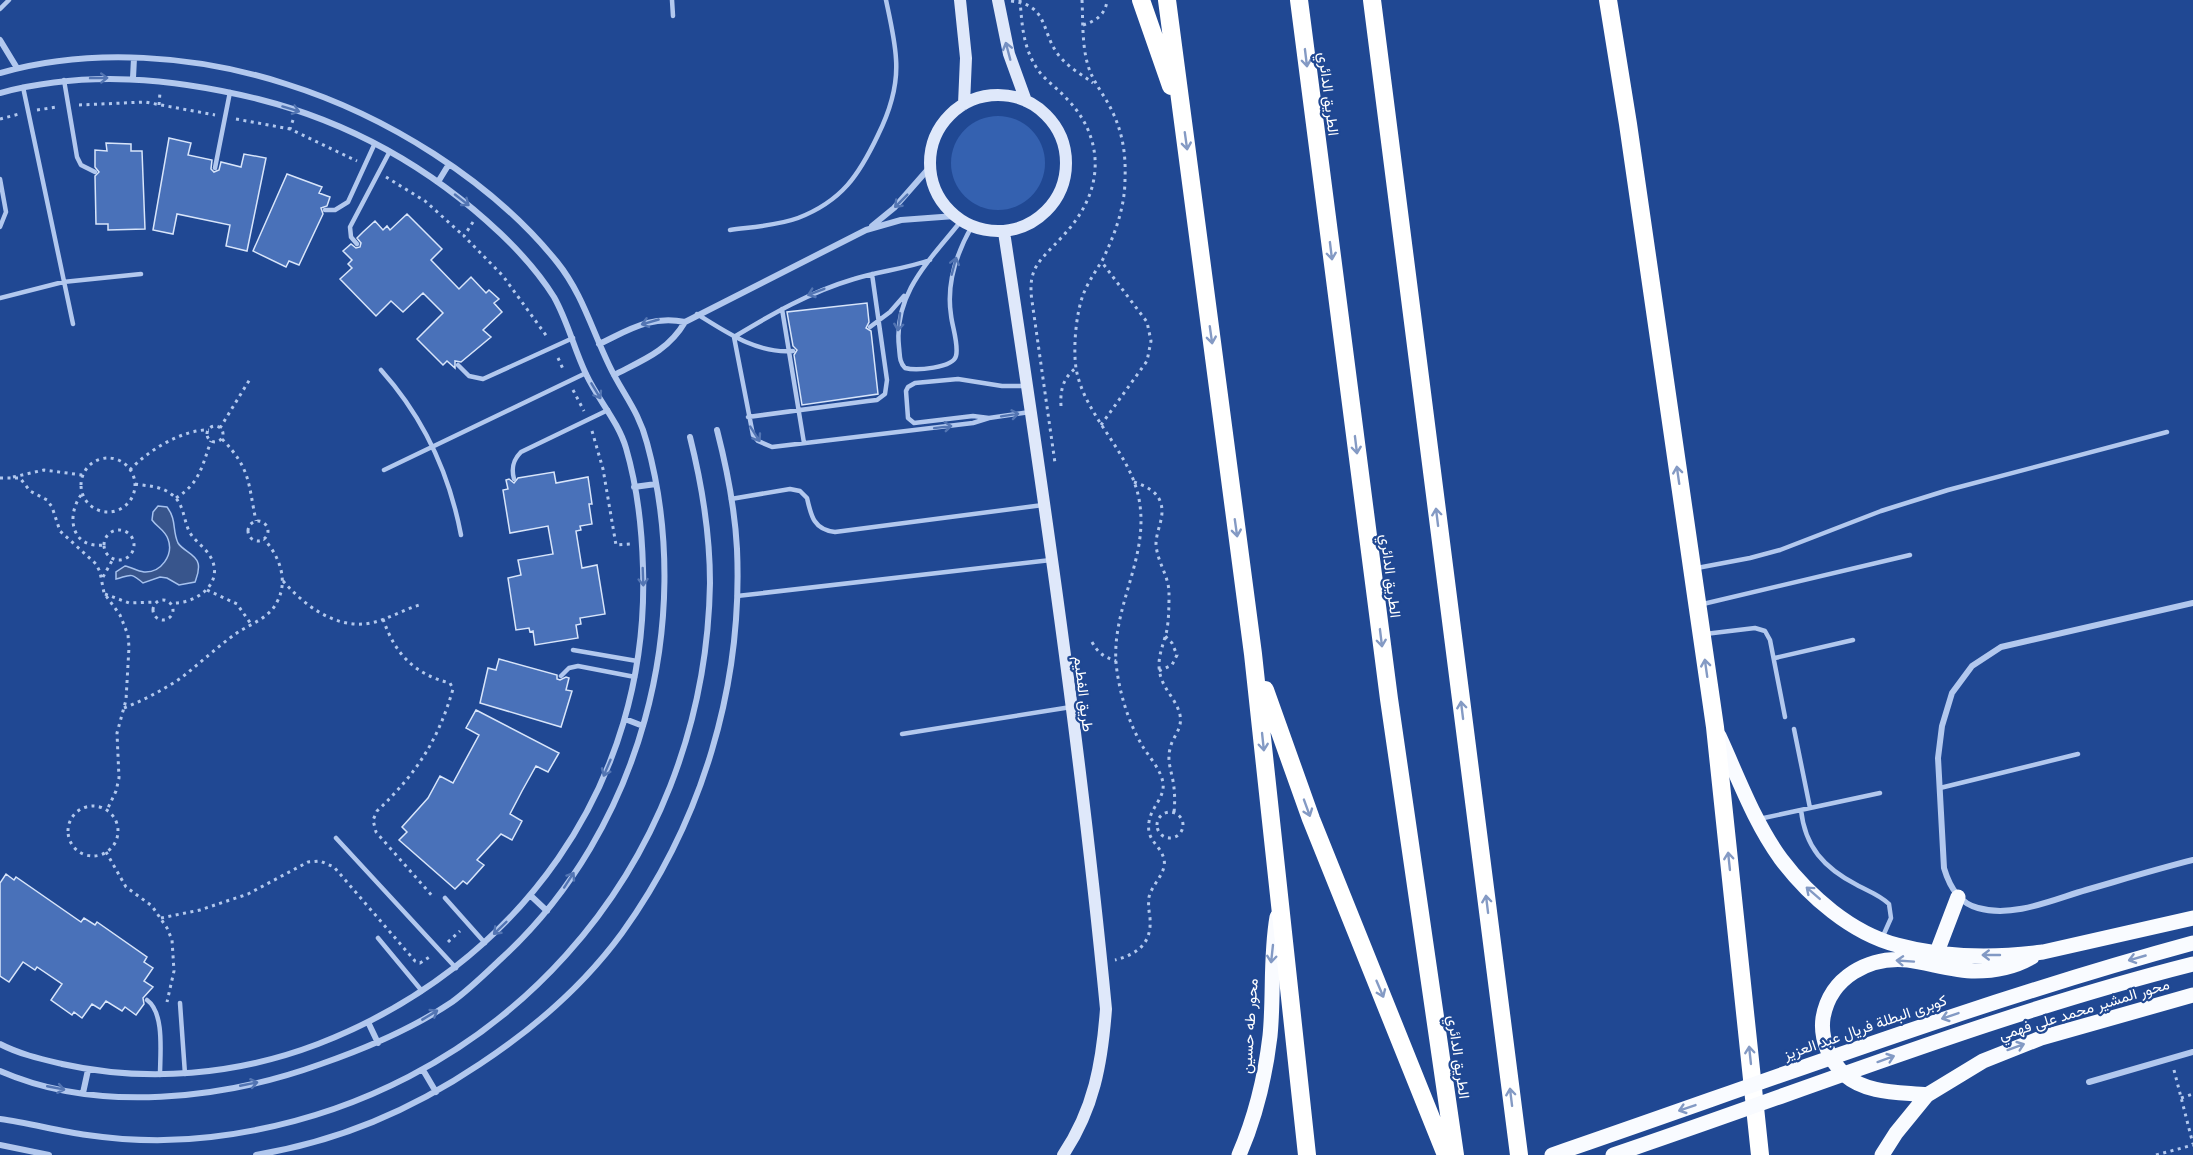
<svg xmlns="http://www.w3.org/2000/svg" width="2193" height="1155" font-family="Quicksand,Vazirmatn,sans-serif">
<rect width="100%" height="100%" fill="#204893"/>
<!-- green -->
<path fill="#3461b0" d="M951 163a47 47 0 1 1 94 0a47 47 0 1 1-94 0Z"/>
<!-- water -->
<path fill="#38558c" stroke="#a6c2ef" stroke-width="1.5" d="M158,506L167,507C177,520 172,530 178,543C183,551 196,554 198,563C200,570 197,576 195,582L179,585L167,578L160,577L143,583C130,572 131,575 116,579V572L125,566C131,567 137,571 144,572C161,573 174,555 168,539C165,530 157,527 152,520L153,512Z"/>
<!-- building -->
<path fill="#4971b9" stroke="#d8e5fa" stroke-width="1.5" d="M169,138L191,143L188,155L212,160L211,169L214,172L219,170L221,162L241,167L244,154L266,158L247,251L226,246L230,225L177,214L173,234L153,230Z
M106,143L131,144V151H142L145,229L108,230V224H96L95,176L99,172L95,167V150L107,151Z
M287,174L322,187L319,193L330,197L327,206L321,208L323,214L299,265L289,261L286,267L253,251Z
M407,214L442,249L431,260L459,289L471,277L486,293L489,290L499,299L494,303L502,312L483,330L491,337L461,362L455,361V368L447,361L443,365L417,339L443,313L423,293L403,312L391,301L376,316L340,279L352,268L348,264L352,260L343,251L351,244L356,248L360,247L361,243L357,238L363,232L375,221L383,230L387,226L390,230Z
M867,303L869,322L866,328L871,331L878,394L802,405L794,355L797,350L793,346L787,312Z
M554,472L556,483L588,477L592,504H589L592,524L580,526L581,530L576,531L582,568L597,565L605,614L580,618L581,624L576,625L578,638L535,645L533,631L530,632L529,628L516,630L508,578L521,575L518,560L553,554L548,526L510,533L503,490L508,489L506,480L509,479L514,483L518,478Z
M499,659L557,675V679L560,680L566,677L569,678L566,690L572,691L561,727L480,703L488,668L496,670Z
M476,710L559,753L548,772L536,766L522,791L510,814L522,821L512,840L501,834L477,860L484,865L467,884L463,881L455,889L399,840L407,832L402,827L428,798L440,776L453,783L479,735L466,728Z
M6,874L14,880L16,877L81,922L84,918L95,925L97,922L147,957L144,962L153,968L144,981L153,987L143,998L144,1004L136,1015L125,1007L122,1011L106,1001L100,1009L92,1004L82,1018L74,1012L72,1015L51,1000L62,984L37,967L35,970L23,962L9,982L0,976V883Z"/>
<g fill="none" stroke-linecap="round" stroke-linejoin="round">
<!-- path -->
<path stroke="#b2c8ee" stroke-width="3" stroke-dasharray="3 4.5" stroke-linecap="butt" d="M1020,0C1022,25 1023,48 1038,70C1045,80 1056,87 1064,96C1084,115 1097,141 1095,170C1093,197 1079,219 1061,238C1041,260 1027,267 1032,301L1055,463
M1082,0C1083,21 1082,42 1087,62C1092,82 1105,95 1113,113C1123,134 1126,156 1125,179C1125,207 1115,234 1103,259C1096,271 1088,282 1083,295C1076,314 1073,348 1076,368C1084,416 1130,451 1139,499C1150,557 1112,605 1116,663C1119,692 1128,722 1143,747C1150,758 1161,770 1163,783C1165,798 1151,807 1149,822C1146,841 1160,844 1164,859C1167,873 1152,884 1149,897C1148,904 1149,911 1150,918C1152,943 1138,954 1115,960
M1011,1C1048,5 1041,30 1057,53C1066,66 1081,74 1093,83
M1083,25C1096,21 1106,14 1107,0
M79,105L145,102L215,115
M159,105L160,92
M37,110L57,107
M0,119L19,114
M236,119L290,129
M293,120L290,129L357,161
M386,177L425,201L464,236
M473,222L464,236L503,276L548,338
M558,358L564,371
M573,390L584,411
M1061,406C1060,390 1063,378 1076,368
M1101,425L1147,361L1151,341L1147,322L1101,261
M207 434a8 8 0 1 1 16 0a8 8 0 1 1-16 0Z
M220,428L250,379
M592,431L603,469L616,545L631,544
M222,439C251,469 248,483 256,521
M81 485a27 27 0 1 1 54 0a27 27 0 1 1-54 0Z
M130,470C147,451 183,429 209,430
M13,477L44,470L82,475
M0,478H20L30,491L47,500L52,507L60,531L96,564L100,572L104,593L120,615L128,635L129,647L126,700L117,733L119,778L116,791L107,810
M1134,482C1145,486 1158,491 1161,504C1165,517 1156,531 1156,544C1157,562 1169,576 1169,593C1169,605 1169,622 1166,634C1163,645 1159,654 1159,665C1159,687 1176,697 1180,715C1183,729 1172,737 1170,749C1167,760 1171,770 1173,781C1175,792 1175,802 1174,813
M135,484C148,486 161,486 171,494C184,503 183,518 189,531C194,541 205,547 210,556C226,583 196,604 172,603
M81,495C66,516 71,549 104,545
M176,498C200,483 202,466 211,441
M248 531a10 10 0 1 1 20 0a10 10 0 1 1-20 0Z
M104 545a15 15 0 1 1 30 0a15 15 0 1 1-30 0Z
M103,577L113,559
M283,581C304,605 336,630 371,623C388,619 403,610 419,605
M207,590L237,604L251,624
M105,594L129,603L157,602
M153 610a10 10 0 1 1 20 0a10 10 0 1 1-20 0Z
M383,619C395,654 414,674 450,683L453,689C438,741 416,774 377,811L373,820L376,832L434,898
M1092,642C1098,653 1104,657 1116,661
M1159,671L1172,665L1177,655L1172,643L1165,636
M124,708C144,700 163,690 181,678C199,664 216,648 234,635C249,624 269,619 277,602C289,580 279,556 264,539
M68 831a25 25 0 1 1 50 0a25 25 0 1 1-50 0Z
M1157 825a13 13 0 1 1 26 0a13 13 0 1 1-26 0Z
M106,852L126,887L152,906L167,928L172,940L174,971L167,1002
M161,918L200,910L248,894L308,862L320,861L334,867L415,961L420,963L431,956
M448,942L460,931
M2174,1070L2193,1144
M2181,1098L2193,1094
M2156,1155L2193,1145"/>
<!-- lane -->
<path stroke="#b2c8ee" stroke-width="4.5" d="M672,0L673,16
M0,9L9,0
M64,80L77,157L81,165L95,172
M23,87L73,324
M215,168L230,92
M0,179L6,212L0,227
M325,210H335L348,202L375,143
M961,221C931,259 893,293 899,347C900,355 899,362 905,368C916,371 953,368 956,356C959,345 952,326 951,315C946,283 956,254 972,226
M730,230C752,227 776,226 798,218C842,201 859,175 878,135C890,111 898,86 896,59C895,40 890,19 886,0
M357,244L351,237L350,227L390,151
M930,260C905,269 879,271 854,279C810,292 772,314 734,337L753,435L758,441L772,447L973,423L989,418L1030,412
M0,298L63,282L141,274
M782,309L804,443
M697,314C726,332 757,354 793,351
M870,327L890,312L904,296
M458,365L469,376L483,379L573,338
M381,370C424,418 449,472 461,535
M748,417L868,401L877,400L885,394L887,380L872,274
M989,418L973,416L914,423L908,418L906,391L908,387L915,383L958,379L1002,386H1025
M384,470L586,373
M514,479C511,468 513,460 521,452L608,410
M731,499L790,489L800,491L807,498C811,516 814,530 835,532L1043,505
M1697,568L1750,558L1780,550L1881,511L1948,490L2167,432
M737,596L1051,560
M1703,604L1910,555
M1705,634L1755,628L1765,631L1770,640L1785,717
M573,650L637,661
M1775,658L1853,640
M561,676L569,668L578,666L635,677
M1794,729L1810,808
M902,734L1071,707
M1940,788L2078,754
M1801,810C1805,847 1824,868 1857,885C1868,891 1880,895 1889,904L1891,918L1883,936
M1759,819L1880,793
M336,838L456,968
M445,898L485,943
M378,938L422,991
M147,1000C165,1013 160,1054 160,1075
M180,1003L185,1074"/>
<!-- street -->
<path stroke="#b2c8ee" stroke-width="6" d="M0,40L17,68
M0,73C91,47 196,55 286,84C385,115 491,180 557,262C582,293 592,330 609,365C622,393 639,411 647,443C696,623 640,830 503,957C487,972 470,989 452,1002C412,1029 367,1048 321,1064C224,1099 98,1114 0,1071
M133,78L134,58
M0,93C87,70 172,78 258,99C349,122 431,168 500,233C520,252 539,273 554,297C568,322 574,349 586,374C598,400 618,421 626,448C637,486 642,529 643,568C650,785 518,967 318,1044C237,1075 147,1083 62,1064C41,1059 19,1054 0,1044
M438,182L449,164
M872,226L894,208L930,167
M599,344C629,330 651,315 685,322
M614,375C643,360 668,351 685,322L866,230L901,220L955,216
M634,487L656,484
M2193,603L2001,647L1972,666L1952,693L1942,726L1938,758L1944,868C1949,885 1958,903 1978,908C2013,918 2052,900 2086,890C2121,880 2157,869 2193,860
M625,719L643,726
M530,895L547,911
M368,1022L378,1043
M423,1070L436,1092
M2089,1082L2193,1052
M83,1093L88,1070
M0,1119C29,1123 58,1131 87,1135C128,1141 170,1142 211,1137C497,1103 705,871 710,583C710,534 702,485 690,437
M0,1145L49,1155
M256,1155C339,1141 410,1111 480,1064C533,1029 584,985 622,933C702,822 743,686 737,549C735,509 727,469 717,430"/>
<!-- secondary -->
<path stroke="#dfe8fa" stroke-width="12" d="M960,0L966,58L964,104
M998,0L1009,54L1026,101
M930 163a68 68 0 1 1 136 0a68 68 0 1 1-136 0Z
M1004,232C1043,490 1081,749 1106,1009C1102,1063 1094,1109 1063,1155"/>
<!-- primary -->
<path stroke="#f9fbff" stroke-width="15" d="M1719,736C1738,777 1754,822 1781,859C1809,896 1851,933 1897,945C1944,958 1996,958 2043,952L2193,918
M1937,952L1958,897
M1927,1095C1900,1092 1867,1094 1845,1075C1830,1061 1820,1039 1823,1018C1830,977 1869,956 1908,960C1930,963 1953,971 1975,971C1995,971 2015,967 2032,957
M1239,1155C1256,1116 1265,1078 1270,1036C1274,996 1270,957 1277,917
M1882,1155L1896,1133L1927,1095L1983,1061L2041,1038L2193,995"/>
<!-- highway -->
<path stroke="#fff" stroke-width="18" d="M1141,0L1171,86
M1167,0L1253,654L1307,1155
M1299,0L1389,699L1455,1155
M1372,0L1519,1155
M1608,0L1628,124L1715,727L1760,1155
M1265,690L1311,819L1446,1155"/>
<!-- primary-bridge -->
<path stroke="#f9fbff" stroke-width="15" d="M1552,1155C1765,1082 1976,1002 2193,943
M1613,1155C1806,1090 1995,1014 2193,964"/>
</g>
<!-- one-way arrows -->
<defs><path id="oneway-shaft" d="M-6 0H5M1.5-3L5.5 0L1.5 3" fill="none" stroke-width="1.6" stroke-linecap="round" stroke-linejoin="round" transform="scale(1.5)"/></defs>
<use stroke="#7690c1" href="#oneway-shaft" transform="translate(1008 51) rotate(-105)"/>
<g stroke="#849ac4">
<use href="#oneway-shaft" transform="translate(1306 58) rotate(83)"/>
<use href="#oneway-shaft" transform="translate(1186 141) rotate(82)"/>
<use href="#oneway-shaft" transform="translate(1331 251) rotate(83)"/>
<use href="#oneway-shaft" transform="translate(1211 335) rotate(82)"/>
<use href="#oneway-shaft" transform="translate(1356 445) rotate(83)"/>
<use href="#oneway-shaft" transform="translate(1678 475) rotate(-98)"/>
<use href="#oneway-shaft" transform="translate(1437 517) rotate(-97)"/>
<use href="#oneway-shaft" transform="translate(1236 528) rotate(82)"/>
<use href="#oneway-shaft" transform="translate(1381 638) rotate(83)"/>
<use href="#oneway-shaft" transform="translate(1706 668) rotate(-98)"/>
<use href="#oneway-shaft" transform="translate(1462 710) rotate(-97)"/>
<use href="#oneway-shaft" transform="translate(1263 742) rotate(84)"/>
<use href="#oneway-shaft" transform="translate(1307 808) rotate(70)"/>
<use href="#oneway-shaft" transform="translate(1729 861) rotate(-96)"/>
<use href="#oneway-shaft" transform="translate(1487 904) rotate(-97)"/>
<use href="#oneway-shaft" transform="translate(1380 989) rotate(67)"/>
<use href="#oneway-shaft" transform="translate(1750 1055) rotate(-96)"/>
<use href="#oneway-shaft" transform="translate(1511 1097) rotate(-97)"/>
</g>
<g stroke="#5375b3">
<use href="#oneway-shaft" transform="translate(99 78) rotate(-1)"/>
<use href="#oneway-shaft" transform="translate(291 109) rotate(17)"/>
<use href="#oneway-shaft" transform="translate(462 200) rotate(38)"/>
<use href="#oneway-shaft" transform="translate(901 201) rotate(135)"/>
<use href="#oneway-shaft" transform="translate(954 266) rotate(-75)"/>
<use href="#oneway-shaft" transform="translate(816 292) rotate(159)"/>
<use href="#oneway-shaft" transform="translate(650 322) rotate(164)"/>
<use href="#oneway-shaft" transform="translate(899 322) rotate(97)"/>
<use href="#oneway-shaft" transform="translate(596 391) rotate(59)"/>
<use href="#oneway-shaft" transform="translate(1010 415) rotate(-9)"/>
<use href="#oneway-shaft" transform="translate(943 427) rotate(-7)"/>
<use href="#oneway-shaft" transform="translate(755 434) rotate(57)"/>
<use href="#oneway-shaft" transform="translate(643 577) rotate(88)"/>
<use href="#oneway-shaft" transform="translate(607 768) rotate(113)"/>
<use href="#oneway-shaft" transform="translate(569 880) rotate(-57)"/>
<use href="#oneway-shaft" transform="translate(500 928) rotate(136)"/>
<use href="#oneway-shaft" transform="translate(430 1015) rotate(-31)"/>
<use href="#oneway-shaft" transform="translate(249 1084) rotate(-11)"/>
<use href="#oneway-shaft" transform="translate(56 1088) rotate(11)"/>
</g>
<g stroke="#8299c4">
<use href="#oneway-shaft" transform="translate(1813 893) rotate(-139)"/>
<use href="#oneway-shaft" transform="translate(1272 954) rotate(96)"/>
<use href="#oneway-shaft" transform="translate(1991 955) rotate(180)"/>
<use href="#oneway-shaft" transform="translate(2137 958) rotate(164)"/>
<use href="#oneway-shaft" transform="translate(1905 961) rotate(-176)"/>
<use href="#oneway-shaft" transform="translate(1950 1016) rotate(161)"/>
<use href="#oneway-shaft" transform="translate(2016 1047) rotate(-20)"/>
<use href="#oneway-shaft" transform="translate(1886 1059) rotate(-20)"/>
<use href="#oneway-shaft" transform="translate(1687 1108) rotate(161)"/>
</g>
<g text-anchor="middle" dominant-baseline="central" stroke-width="4.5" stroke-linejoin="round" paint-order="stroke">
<!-- street labels -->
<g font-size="15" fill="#fff" stroke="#204893">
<text transform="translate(1329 94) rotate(83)">الطريق الدائري</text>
<text transform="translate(1391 576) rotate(83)">الطريق الدائري</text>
<text transform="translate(1084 694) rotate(83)">طريق الفطيم</text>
<text transform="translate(2084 1009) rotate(-17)">محور المشير محمد على فهمي</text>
<text transform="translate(1249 1026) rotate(-86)">محور طه حسين</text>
<text transform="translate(1865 1027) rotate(-19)">كوبرى البطلة فريال عبد العزيز</text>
<text transform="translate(1459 1057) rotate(82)">الطريق الدائري</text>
</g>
</g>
</svg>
